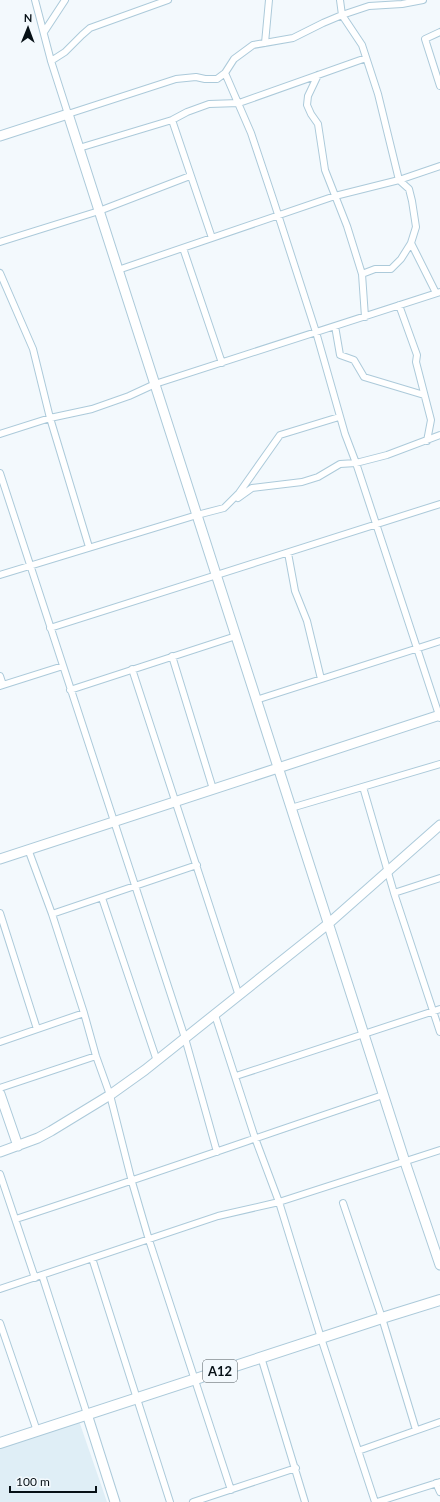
<svg xmlns="http://www.w3.org/2000/svg" width="440" height="1502" font-family="Lato,sans-serif">
<rect width="100%" height="100%" fill="#f3f9fd"/>
<!-- built -->
<path fill="#dfeef6" d="M79,1421L107,1502H0V1448Z"/>
<g fill="none" stroke-linecap="round" stroke-linejoin="round">
<!-- street casing -->
<g stroke="#accada" stroke-width="8">
<path id="street" d="M35,0L51,61L68,114L176,79L196,77L205,79H217L225,73L234,59L253,45L293,38L323,23L342,15L362,45L378,94L399,180L409,189L412,201L416,227L411,243L436,293
M340,0L342,15L369,6L402,4L423,0
M44,32L65,0
M440,32L425,39L440,86
M265,43L269,0
M51,61L65,52L82,35L90,28L168,0
M225,73L251,133L273,199L316,332L345,434L356,463L440,718
M318,75L308,96L307,105L311,114L318,124L325,170L347,226L362,274L365,317
M172,120L212,238
M79,148L172,120L187,112L209,104L239,103L366,58
M0,242L99,211L190,176
M183,248L222,363
M118,270L335,196L399,180L440,166
M0,273L33,349L50,418L89,547
M362,274L375,269H391L401,259L411,243
M399,305L417,355L416,362L431,420L427,441
M335,326L340,355L354,360L364,377L424,395
M0,434L50,418L92,409L129,396L155,384L440,292
M0,473L185,1038L217,1152
M238,498L252,488L302,482L318,477L340,464L356,463L387,455L440,435
M288,553L295,591L307,621L321,679
M0,575L197,515L224,508L239,493L280,435L339,417
M50,628L440,504
M172,656L213,789
M132,669L239,996
M0,676L3,685
M0,686L63,666
M70,690L236,636
M256,700L440,641
M363,787L394,893L440,1032
M291,808L440,764
M28,849L52,914L84,1013L96,1056L110,1095L132,1182L149,1240L231,1490
M394,893L440,878
M102,898L157,1061
M0,913L37,1029
M52,914L197,865
M215,1015L255,1138L279,1202L321,1338L375,1502
M0,1042L84,1013
M236,1076L440,1009
M0,1088L96,1056
M0,1174L35,1278
M343,1203L382,1318L416,1430
M16,1219C139,1179 261,1136 383,1095
M92,1258L170,1502
M42,1275L87,1414
M0,1289L218,1216L279,1202L440,1150
M0,1323L37,1431
M261,1357L305,1502
M358,1451L440,1422
M436,1483L440,1492
M193,1502L296,1468
M377,1502L440,1482"/>
</g>
<!-- secondary casing -->
<g stroke="#accada" stroke-width="11">
<path id="secondary" d="M0,136L68,114L405,1162L440,1265
M0,859L440,715
M0,1094L18,1146
M0,1152L38,1138L51,1131L110,1095L145,1070L328,924L440,825
M87,1414L115,1502"/>
</g>
<!-- primary casing -->
<g stroke="#accada" stroke-width="12">
<path id="primary" d="M0,1443L382,1318L440,1300"/>
</g>
<!-- street -->
<use href="#street" stroke="#fff" stroke-width="6"/>
<!-- secondary -->
<use href="#secondary" stroke="#fff" stroke-width="9"/>
<!-- primary -->
<use href="#primary" stroke="#fff" stroke-width="10"/>
</g>
<g text-anchor="middle" dominant-baseline="central" stroke-width="3" stroke-linejoin="round" paint-order="stroke">
<!-- shield labels -->
<rect fill="#f3f9fd" stroke="#4d565b" stroke-width="1" x="203" y="1360" width="34" height="22" rx="3"/>
<g font-size="13" font-weight="bold" fill="#061016">
<text x="220" y="1371">A12</text>
</g>
</g>
<!-- north arrow -->
<g transform="translate(28 28) rotate(1)" stroke="#f3f9fd" stroke-width="3" paint-order="stroke">
<path d="M0-3L7 15L0 10L-7 15Z" fill="#061016"/>
<text y="-6" font-size="11" font-weight="bold" text-anchor="middle" fill="#061016">N</text>
</g>
<!-- scale -->
<path d="M10 1486v6h86v-6" fill="none" stroke="#061016" stroke-width="2"/>
<text x="16" y="1486" font-size="12" fill="#061016" stroke="#f3f9fd" stroke-width="3" paint-order="stroke">100 m</text>
</svg>
